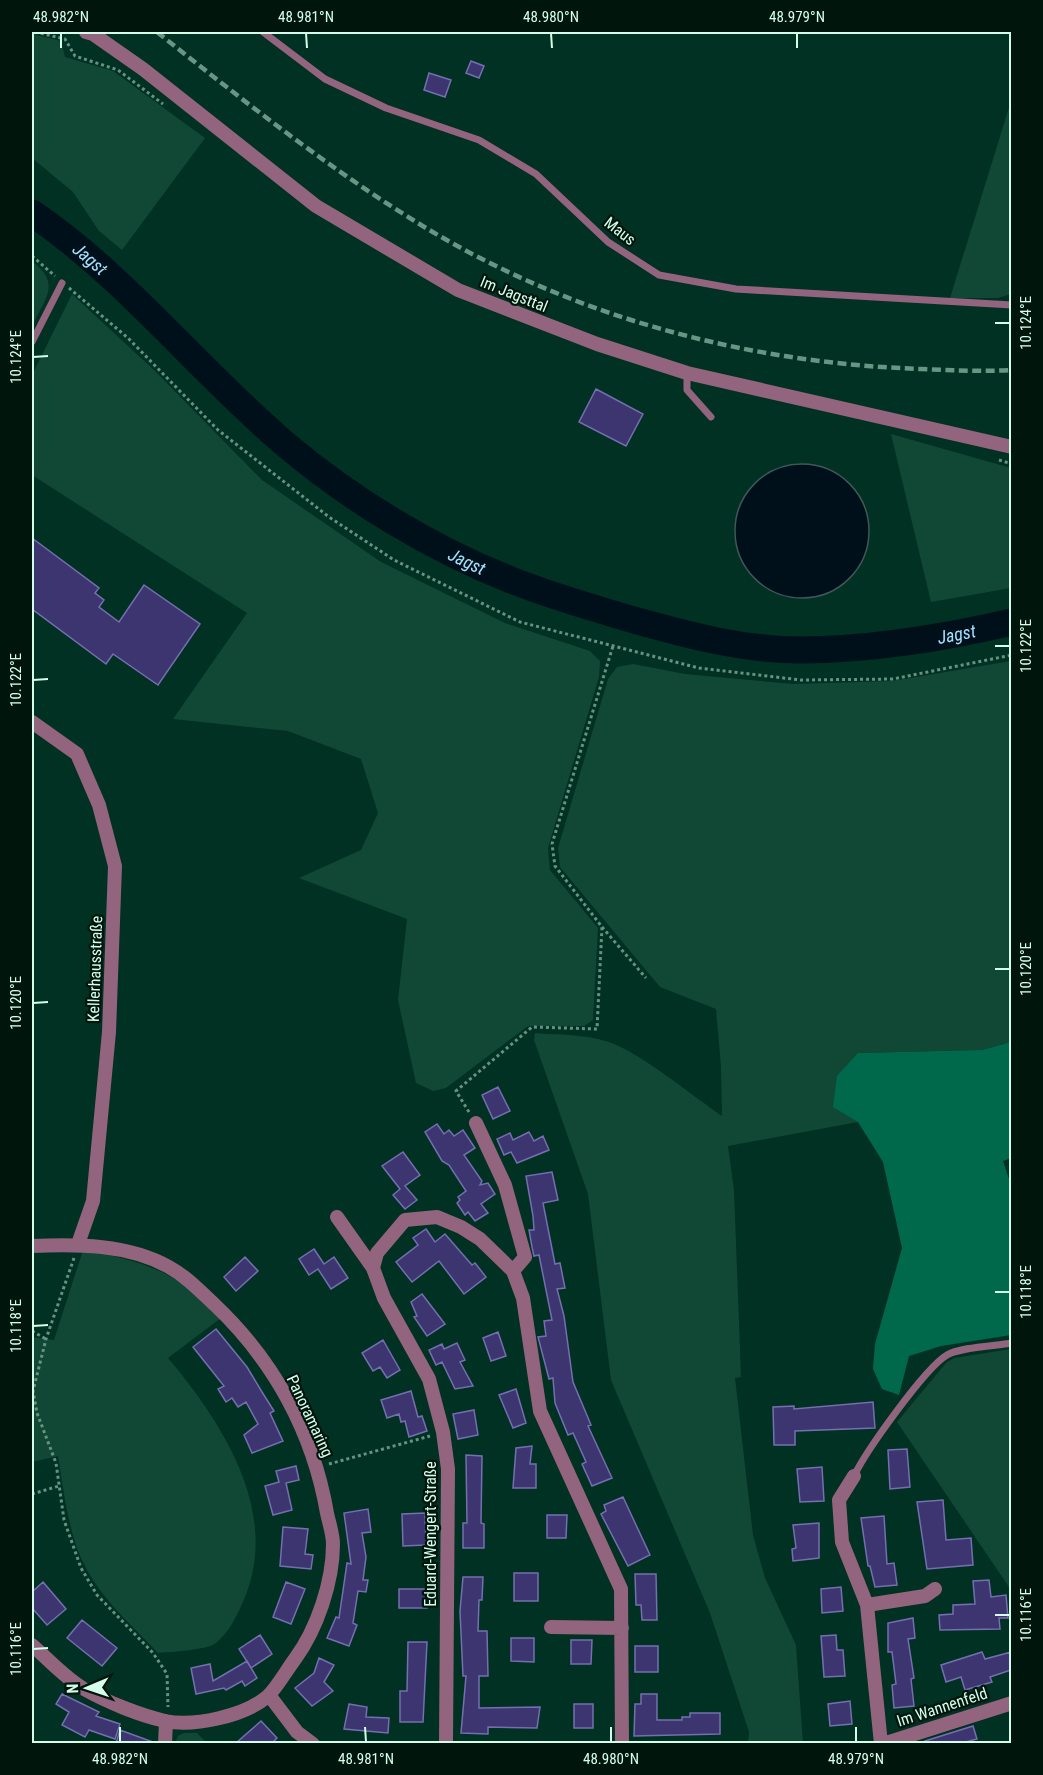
<svg xmlns="http://www.w3.org/2000/svg" width="1043" height="1775" font-family="'Roboto Condensed',sans-serif">
<rect width="100%" height="100%" fill="#003122"/>
<!-- green -->
<path fill="#104835" d="M32,34L61,41L65,57L113,71L205,138L122,250L99,231L73,192L32,158Z
M1011,101V294L998,298H950Z
M32,261C62,285 45,297 32,327Z
M72,294L155,371L262,480L381,562L505,623L590,651L600,661L599,677L548,848L550,870L598,928L593,1020L584,1026H528L446,1088L433,1091L416,1083L398,1000L407,919L299,878L361,850L378,813L361,759L288,731L173,719L247,613L32,475V375Z
M891,434L1011,468V588L931,602Z
M1011,661V1042L982,1050L858,1053V1122L728,1146L734,1190L741,1377L735,1378L753,1535L765,1578L796,1645L803,1743H748L749,1732L710,1613L611,1380L588,1194L534,1040L535,1033C559,1035 585,1034 609,1042C639,1052 693,1096 722,1116L721,1066L716,1009L660,987L560,867L558,848L608,679L617,667L633,664L685,674L793,684L892,681Z
M83,1250C118,1256 153,1264 183,1284C197,1293 209,1307 221,1318L168,1358C222,1422 280,1511 245,1597C238,1614 230,1631 216,1643C207,1650 170,1652 158,1653C132,1625 101,1599 84,1564C69,1536 63,1487 58,1456L32,1462V1337L54,1340Z
M1011,1349H1012L1011,1590L897,1422L946,1363L954,1358Z
M184,1733H197L207,1743H175L178,1736Z"/>
<!-- forest -->
<path fill="#00694c" d="M1011,1042V1158L1003,1161L1012,1188L1011,1335L941,1346L909,1356L899,1395L882,1389L873,1369L875,1344L902,1248L883,1162L858,1122L833,1107L837,1076L858,1053L982,1050Z"/>
<!-- water -->
<path fill="#00101a" stroke="#405759" stroke-width="1.5" d="M735 531a67 67 0 1 1 134 0a67 67 0 1 1-134 0Z"/>
<g fill="none" stroke-linecap="round" stroke-linejoin="round">
<!-- river -->
<path stroke="#00101a" stroke-width="27" id="s1" d="M32,213C125,276 199,371 285,444C350,499 432,549 511,580C551,596 593,608 634,620C688,635 743,650 800,650C872,650 942,638 1012,622"/>
</g>
<!-- building -->
<path fill="#3d3570" stroke="#746faf" stroke-width="1.5" d="M471,61L484,66L479,78L466,73Z
M429,73L451,80L445,97L424,90Z
M596,389L643,414L626,446L579,422Z
M32,538L99,588L95,593L104,600L99,607L119,622L144,585L200,624L158,685L113,654L106,664L32,609Z
M498,1087L510,1111L493,1119L482,1095Z
M437,1124L444,1134L449,1130L454,1136L463,1130L475,1148L464,1155L482,1181L480,1185L488,1183L495,1194L481,1204L488,1213L475,1221L468,1212L465,1215L457,1203L460,1200L458,1197L466,1191L449,1165L442,1161L425,1132Z
M529,1132L534,1141L543,1136L549,1150L517,1163L511,1152L504,1155L497,1139L510,1133L513,1140Z
M403,1152L420,1175L405,1186L417,1200L405,1209L393,1195L400,1189L382,1166Z
M552,1172L558,1200L543,1203L555,1264L560,1263L565,1288L557,1289L564,1316L573,1382L591,1425L588,1426L612,1478L592,1486L582,1464L586,1462L573,1433L568,1435L555,1403L553,1378L549,1379L538,1337L546,1336L544,1321L552,1320L539,1255L534,1256L532,1247L529,1230H534L533,1216L526,1176Z
M426,1229L435,1242L445,1234L472,1265L475,1263L486,1277L464,1294L439,1261L412,1282L396,1262L418,1245L413,1238Z
M314,1249L324,1264L334,1257L348,1278L331,1289L318,1269L309,1275L299,1259Z
M245,1257L258,1271L236,1291L224,1277Z
M422,1294L445,1324L427,1336L414,1317L417,1316L411,1302Z
M216,1329L247,1367L262,1392L274,1411L270,1413L283,1441L252,1453L244,1435L258,1424L246,1402L238,1407L232,1398L226,1402L218,1389L224,1386L193,1347Z
M498,1332L506,1356L491,1361L483,1338Z
M383,1340L400,1370L387,1378L380,1367L373,1371L362,1353Z
M457,1343L465,1360L460,1362L473,1386L455,1389L442,1362L436,1365L429,1350L442,1344L444,1349Z
M516,1389L526,1423L513,1428L499,1395Z
M411,1391L418,1417L422,1416L427,1431L409,1437L405,1421L401,1422L399,1414L387,1418L381,1400Z
M873,1402L875,1428L795,1431V1445H774L773,1407L794,1406V1409Z
M474,1410L478,1435L458,1439L453,1414Z
M532,1446L530,1464H536V1488H513L516,1448Z
M907,1449L910,1487L890,1489L888,1450Z
M466,1455L482,1456L481,1523L484,1524V1548H463V1523H467Z
M296,1466L299,1480L286,1483L292,1510L273,1515L265,1486L279,1482L276,1471Z
M822,1467L824,1501L800,1502L797,1469Z
M623,1497L650,1555L628,1566L601,1514L606,1511L604,1505Z
M943,1500L946,1540L971,1538L973,1565L927,1569L917,1502Z
M368,1509L371,1532L362,1533L366,1557L363,1580H368L366,1592L358,1591L353,1623L357,1625L349,1646L327,1638L336,1617L339,1618L347,1563L351,1564L344,1513Z
M425,1513L426,1545L403,1546L402,1514Z
M547,1515H567L566,1538H547Z
M884,1516L887,1564L894,1563L897,1585L875,1587L870,1566H868L861,1518Z
M819,1523V1558L793,1561L792,1549L796,1548L793,1525Z
M283,1527L308,1529L305,1554L313,1555L311,1569L280,1566Z
M514,1573H538V1601H514Z
M635,1574H656L657,1620H642L641,1605H636Z
M463,1577H483L482,1600H479L478,1631H487L488,1676H479V1708L540,1707L537,1728L488,1727V1734L461,1733L466,1676H463L460,1611Z
M989,1580L991,1597L1006,1595L1008,1618H999L1000,1629L940,1630L939,1615L953,1614V1605L975,1604L973,1581Z
M43,1582L66,1609L47,1625L32,1608V1592Z
M286,1582L305,1589L291,1624L273,1617Z
M841,1587L843,1611L822,1613L821,1589Z
M399,1589H427V1608H399Z
M913,1618L915,1638L908,1639L914,1678L911,1679L914,1706L894,1708L892,1685L896,1684L892,1652H888V1623Z
M82,1620L117,1648L102,1666L67,1638Z
M260,1635L272,1654L251,1668L239,1649Z
M836,1635L837,1650H843L845,1676L824,1677L821,1636Z
M511,1638H534V1662L511,1661Z
M571,1640H592L591,1664H571Z
M408,1642H427L423,1722H400V1691H407Z
M635,1646H658V1672H635Z
M982,1652L985,1659L1011,1652V1670L990,1677L992,1682L965,1690L961,1677L946,1682L941,1665Z
M319,1658L334,1665L324,1682L333,1691L312,1706L295,1688L314,1673Z
M247,1661L257,1678L245,1686L242,1681L226,1690L224,1688L196,1694L191,1668L210,1664L213,1681Z
M62,1694L99,1712L96,1716L120,1724L115,1739L89,1730L85,1737L62,1725L69,1712L56,1704Z
M641,1694H657V1720H682V1717H690V1713H720V1734L634,1736L635,1704H641Z
M850,1701L852,1724L830,1726L828,1704Z
M349,1704L367,1707L366,1717L389,1718L388,1733L344,1729Z
M574,1704H593V1728H574Z
M261,1721L277,1738L272,1743H236Z
M973,1726L977,1739L962,1743H926L925,1741Z
M120,1730L153,1742L152,1743H116Z"/>
<g fill="none" stroke-linecap="round" stroke-linejoin="round">
<!-- path -->
<path stroke="#659382" stroke-width="3" stroke-dasharray="3 3" stroke-linecap="butt" d="M35,32L65,39L75,56L118,70L163,104
M32,256L55,276
M69,288L128,338L218,430L329,517L394,560L520,622L699,668L801,680L893,679L1012,655
M999,460L1012,464
M602,927L646,978
M469,1112L456,1091L532,1027L597,1029L602,927L555,866L552,844L613,646
M74,1258L46,1339L33,1391L37,1413L56,1463L64,1520L81,1568L97,1595L153,1653L167,1674L168,1707
M32,1331L46,1339
M329,1464L430,1436
M32,1494L59,1486"/>
<!-- lane -->
<path stroke="#93647d" stroke-width="7" d="M263,32L325,79L386,108L479,140L536,174L608,242L659,275L736,289L1012,305
M32,342L62,283
M687,373V390L711,417
M854,1476C866,1451 925,1368 947,1355C960,1347 996,1346 1012,1343"/>
<!-- street -->
<path stroke="#93647d" stroke-width="14" d="M86,32L93,34L143,69L316,206L458,290L597,344L687,373L1012,447
M32,722L77,754L99,805L115,866L109,1032L93,1201L78,1244
M476,1123L505,1185L525,1257L513,1271
M337,1217L373,1268L384,1298L429,1379L443,1432L448,1469L446,1744
M32,1246C77,1244 128,1244 169,1267C187,1277 200,1291 215,1305C274,1361 313,1432 327,1513C329,1523 333,1534 333,1544C333,1582 317,1629 295,1659C286,1671 278,1686 268,1696C245,1716 194,1727 165,1721C139,1715 107,1702 84,1689C65,1678 48,1659 32,1645
M373,1268L377,1253L405,1220L437,1217L461,1227L480,1239L513,1271L523,1298L540,1411L621,1589L622,1744
M854,1476L839,1500L842,1542L867,1605L881,1744
M867,1605L925,1596L935,1589
M551,1627L622,1628
M269,1695L297,1732L313,1744
M165,1744L166,1721
M883,1744L1012,1703"/>
<!-- rail -->
<path stroke="#689685" stroke-width="4.5" stroke-dasharray="9 4.5" stroke-linecap="butt" d="M157,32C240,98 323,164 413,220C565,315 743,363 921,369C952,370 981,372 1012,370"/>
</g>
<!-- ticks -->
<path fill="none" stroke="#d4feeb" stroke-width="2" d="M61,33V48M306,33L307,48M551,33L552,48M797,33V48M995,323H1010M33,357L48,356M995,646H1010M33,680L48,679M995,969H1010M33,1003L48,1002M995,1292H1010M33,1326L48,1325M995,1615H1010M33,1649L48,1648M120,1727V1742M365,1727L366,1742M611,1727V1742M856,1727V1742"/>
<g text-anchor="middle" dominant-baseline="central" stroke-width="4.5" stroke-linejoin="round" paint-order="stroke">
<!-- street labels -->
<g font-size="16" fill="#d4feeb" stroke="#00160d">
<text transform="translate(620 231) rotate(38)">Maus</text>
<text transform="translate(514 294) rotate(22)">Im Jagsttal</text>
<text transform="translate(95 969) rotate(-88)">Kellerhausstraße</text>
<text transform="translate(310 1416) rotate(65)">Panoramaring</text>
<text transform="translate(430 1534) rotate(-90)">Eduard-Wengert-Straße</text>
<text transform="translate(942 1707) rotate(-18)">Im Wannenfeld</text>
</g>
<!-- water labels -->
<g font-size="18" font-style="italic" fill="#a1e1fd" stroke="#00160d">
<text stroke="none"><textPath href="#s1" startOffset="74">Jagst</textPath></text>
<text stroke="none"><textPath href="#s1" startOffset="560">Jagst</textPath></text>
<text stroke="none"><textPath href="#s1" startOffset="1064">Jagst</textPath></text>
</g>
</g>
<!-- border -->
<rect width="1043" height="1775" fill="none" stroke="#00160d" stroke-width="66"/>
<!-- north arrow -->
<g transform="translate(87 1688) rotate(268)" stroke="#00160d" stroke-width="4.5" paint-order="stroke">
<path d="M0-4.5L10 22L0 15L-10 22Z" fill="#d4feeb"/>
<text y="-9" font-size="16" font-weight="bold" text-anchor="middle" fill="#d4feeb">N</text>
</g>
<rect x="33" y="33" width="977" height="1709" fill="none" stroke="#d4feeb" stroke-width="2"/>
<g font-size="15" text-anchor="middle" fill="#d4feeb">
<text x="61" y="22">48.982°N</text>
<text x="306" y="22">48.981°N</text>
<text x="551" y="22">48.980°N</text>
<text x="797" y="22">48.979°N</text>
<text transform="translate(1026 323) rotate(-90)" y="5">10.124°E</text>
<text transform="translate(16 357) rotate(-90)" y="5">10.124°E</text>
<text transform="translate(1026 646) rotate(-90)" y="5">10.122°E</text>
<text transform="translate(16 680) rotate(-90)" y="5">10.122°E</text>
<text transform="translate(1026 969) rotate(-90)" y="5">10.120°E</text>
<text transform="translate(16 1003) rotate(-90)" y="5">10.120°E</text>
<text transform="translate(1026 1292) rotate(-90)" y="5">10.118°E</text>
<text transform="translate(16 1326) rotate(-90)" y="5">10.118°E</text>
<text transform="translate(1026 1615) rotate(-90)" y="5">10.116°E</text>
<text transform="translate(16 1649) rotate(-90)" y="5">10.116°E</text>
<text x="120" y="1764">48.982°N</text>
<text x="366" y="1764">48.981°N</text>
<text x="611" y="1764">48.980°N</text>
<text x="856" y="1764">48.979°N</text>
</g>
</svg>
